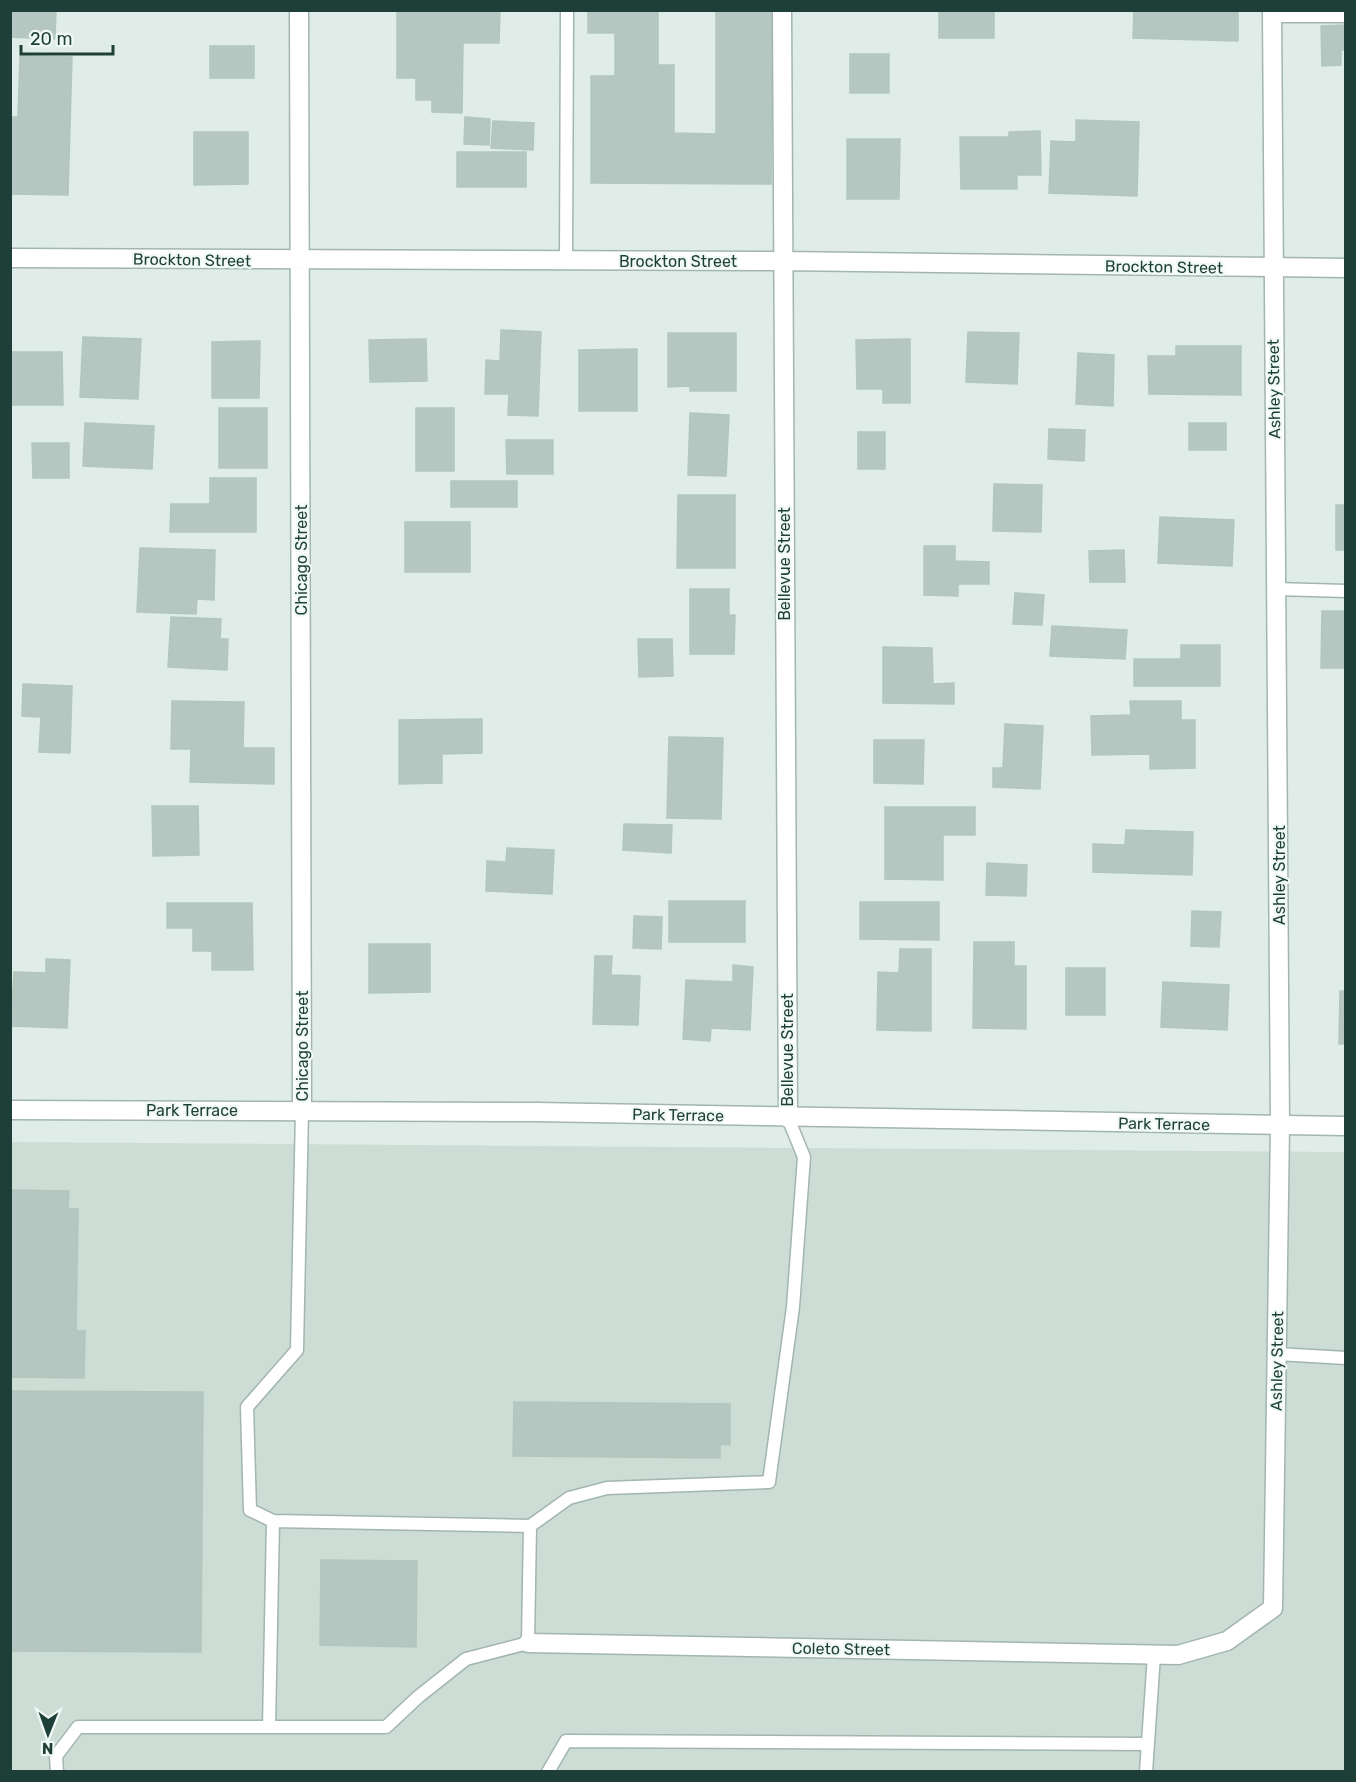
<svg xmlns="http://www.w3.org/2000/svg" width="1356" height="1782" font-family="Rubik,sans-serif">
<rect width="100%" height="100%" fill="#e0ece7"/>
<!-- built -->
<path fill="#cedcd6" d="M11,1142L1345,1152V1771L11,1772Z"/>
<!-- building -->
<path fill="#b5c7c0" stroke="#b1c7be" stroke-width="1.5" d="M10,10H56L55,39L10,37Z
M397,10H500L499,43H463L462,113L432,112V100H416V78H397Z
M588,10H658V65H674V133L716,134V10H772L771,184L591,183V76H615V33H588Z
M939,10H994V38H939Z
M1134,10H1238V41L1133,38Z
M1346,25V50H1341V65L1322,66L1321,26Z
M210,46H254V78H210Z
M850,54H889V93H850Z
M20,56L72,57L68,195L10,194V117H18Z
M465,117L490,119L489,145L464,144Z
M1076,120L1139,122L1137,196L1049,193L1051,141L1076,142Z
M493,121L534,123L533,150L491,148Z
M1040,131L1041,175H1017V189H961L960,137H1009V132Z
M194,132H248V184L194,185Z
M847,139H900L899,199H847Z
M457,152H526V187H457Z
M501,330L541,332L538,416L508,415L509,394H485L486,360L500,361Z
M968,332L1019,333L1017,384L966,382Z
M668,333H736V391H690V386L668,387Z
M83,337L141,339L138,399L80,397Z
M426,339L427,381L370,382L369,340Z
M910,339V403H883V389H857L856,340Z
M260,341L259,398H212V342Z
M1176,346H1241V395L1149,394L1148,356H1176Z
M637,349V411H579V350Z
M10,352H62L63,405H10Z
M1078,353L1114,355L1113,406L1076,404Z
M219,408H267V468H219Z
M416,408H454V471H416Z
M690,413L729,415L726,476L688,475Z
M85,423L154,426L152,469L83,466Z
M1189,423H1226V450H1189Z
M1049,429L1085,430L1084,461L1048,459Z
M858,432H885V469H858Z
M506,440H553V474H507Z
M32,443H69V478H33Z
M210,478H256V532H170L171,504H210Z
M451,481H517V507H451Z
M994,484L1042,485L1041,532L993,531Z
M678,495H735V568H677Z
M1336,505H1346V550H1336Z
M1160,517L1234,520L1232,566L1158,563Z
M405,522H470V572H405Z
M924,546H955V561L989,562V584H958V596L924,595Z
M140,548L215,550L214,600L197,599L196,614L137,612Z
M1124,550L1125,582H1090L1089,551Z
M690,589H729V615H735L734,654H690Z
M1015,593L1044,595L1042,625L1013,624Z
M1322,611H1346V668H1321Z
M171,617L221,619L220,639H228L227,670L168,667Z
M1052,626L1127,630L1125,659L1050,656Z
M638,639H672L673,676L639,677Z
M1181,645H1220V686H1134V659H1181Z
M883,647L932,648L933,684L954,683V704L883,703Z
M23,684L72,686L70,753L39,752L41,717L22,716Z
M172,701L244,702L243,748H274V784L190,782L191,749H171Z
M1130,701H1181V720H1195V768L1150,769V754L1092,755L1091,716L1131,715Z
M482,719V753L442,754V783L399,784V720Z
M1005,724L1043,726L1040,789L993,787V768H1003Z
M669,737L723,738L721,819L667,818Z
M874,740H924L923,784L874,783Z
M152,806H198L199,855L153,856Z
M885,807H975V835H943V880L885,879Z
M624,824L672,825L671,853L623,850Z
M1126,830L1193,832L1192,875L1093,872V844L1125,845Z
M507,848L554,850L552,894L486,891L487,861L506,862Z
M987,863L1027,865L1026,896L986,895Z
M669,901H745V942H669Z
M860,902H939V940L860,939Z
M167,903H252L253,970H212V951H193V928H167Z
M1192,911L1221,912L1219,947L1191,946Z
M634,916L662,917L661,949L633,948Z
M974,942H1014V966H1026V1029L973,1028Z
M369,944H430V992L369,993Z
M900,949H931V1031L877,1030L878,972L899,973Z
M595,956H612L611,975L640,976L638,1025L593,1024Z
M46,959L70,960L67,1028L11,1026L14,972L46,973Z
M733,965L753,967L750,1030L711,1028L710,1041L683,1039L686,980L733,982Z
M1066,968H1105V1015H1066Z
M1163,982L1229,985L1227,1030L1161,1027Z
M1340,991H1346V1044H1339Z
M10,1190L69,1191L68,1209H78L76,1331H85L84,1378L10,1377Z
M10,1391L203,1392L201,1652L10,1651Z
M514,1402L730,1404V1445L720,1444V1458L513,1456Z
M321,1560L417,1561L416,1647L320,1645Z"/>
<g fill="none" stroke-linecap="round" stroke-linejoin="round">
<!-- service casing -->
<g stroke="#a2b5af" stroke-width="15">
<path id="service" d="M1272,16H1346
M566,261L567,10
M1276,589L1346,591
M1277,1354L1346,1358
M273,1521L250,1510L247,1407L297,1350L302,1110
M269,1727L273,1521L530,1526L569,1498L607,1488L769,1482L793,1307L804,1157L788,1118
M57,1772L56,1756L78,1727H386L418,1697L466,1659L528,1643L530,1526
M548,1772L566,1741L1147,1744
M1146,1772L1154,1655"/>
</g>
<!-- minor casing -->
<g stroke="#a2b5af" stroke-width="21">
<path id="minor" d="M299,10L302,1110
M782,10L788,1118
M10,258L782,261L1346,268
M528,1643L1178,1655L1227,1641L1273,1608L1280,1126L1272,10"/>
</g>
<!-- tertiary casing -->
<g stroke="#a2b5af" stroke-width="21">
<path id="tertiary" d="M10,1110L536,1112L1346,1126"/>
</g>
<!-- service -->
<use href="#service" stroke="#fff" stroke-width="12"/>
<!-- minor -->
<use href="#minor" stroke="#fff" stroke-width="18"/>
<!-- tertiary -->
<use href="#tertiary" stroke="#fff" stroke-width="18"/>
</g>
<g text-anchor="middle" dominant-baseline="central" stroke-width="4.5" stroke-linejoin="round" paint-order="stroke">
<!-- street labels -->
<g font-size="16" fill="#1e3f37" stroke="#f0f9f5">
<text transform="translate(192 260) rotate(1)">Brockton Street</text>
<text x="678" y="261">Brockton Street</text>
<text transform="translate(1164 267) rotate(1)">Brockton Street</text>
<text transform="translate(1274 389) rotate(-91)">Ashley Street</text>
<text transform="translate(301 560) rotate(-90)">Chicago Street</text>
<text transform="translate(784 564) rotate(-90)">Bellevue Street</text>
<text transform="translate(1279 875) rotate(-90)">Ashley Street</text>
<text transform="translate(302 1046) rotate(-90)">Chicago Street</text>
<text transform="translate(787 1050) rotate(-90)">Bellevue Street</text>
<text x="192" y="1110">Park Terrace</text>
<text transform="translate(678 1115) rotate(1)">Park Terrace</text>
<text transform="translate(1164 1124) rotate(1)">Park Terrace</text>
<text transform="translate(1277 1361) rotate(-89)">Ashley Street</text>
<text transform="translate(841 1649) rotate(1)">Coleto Street</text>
</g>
</g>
<!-- border -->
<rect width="1356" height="1782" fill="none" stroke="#1e3f37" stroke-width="24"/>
<!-- north arrow -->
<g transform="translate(48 1734) rotate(181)" stroke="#f0f9f5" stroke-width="4.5" paint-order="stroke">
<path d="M0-4.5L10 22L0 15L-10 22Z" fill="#1e3f37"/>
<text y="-9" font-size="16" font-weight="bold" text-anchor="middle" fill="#1e3f37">N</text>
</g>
<!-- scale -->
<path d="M21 45v9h92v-9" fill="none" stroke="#1e3f37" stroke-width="3"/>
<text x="30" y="45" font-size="18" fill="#1e3f37" stroke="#f0f9f5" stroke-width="4.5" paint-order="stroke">20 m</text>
</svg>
